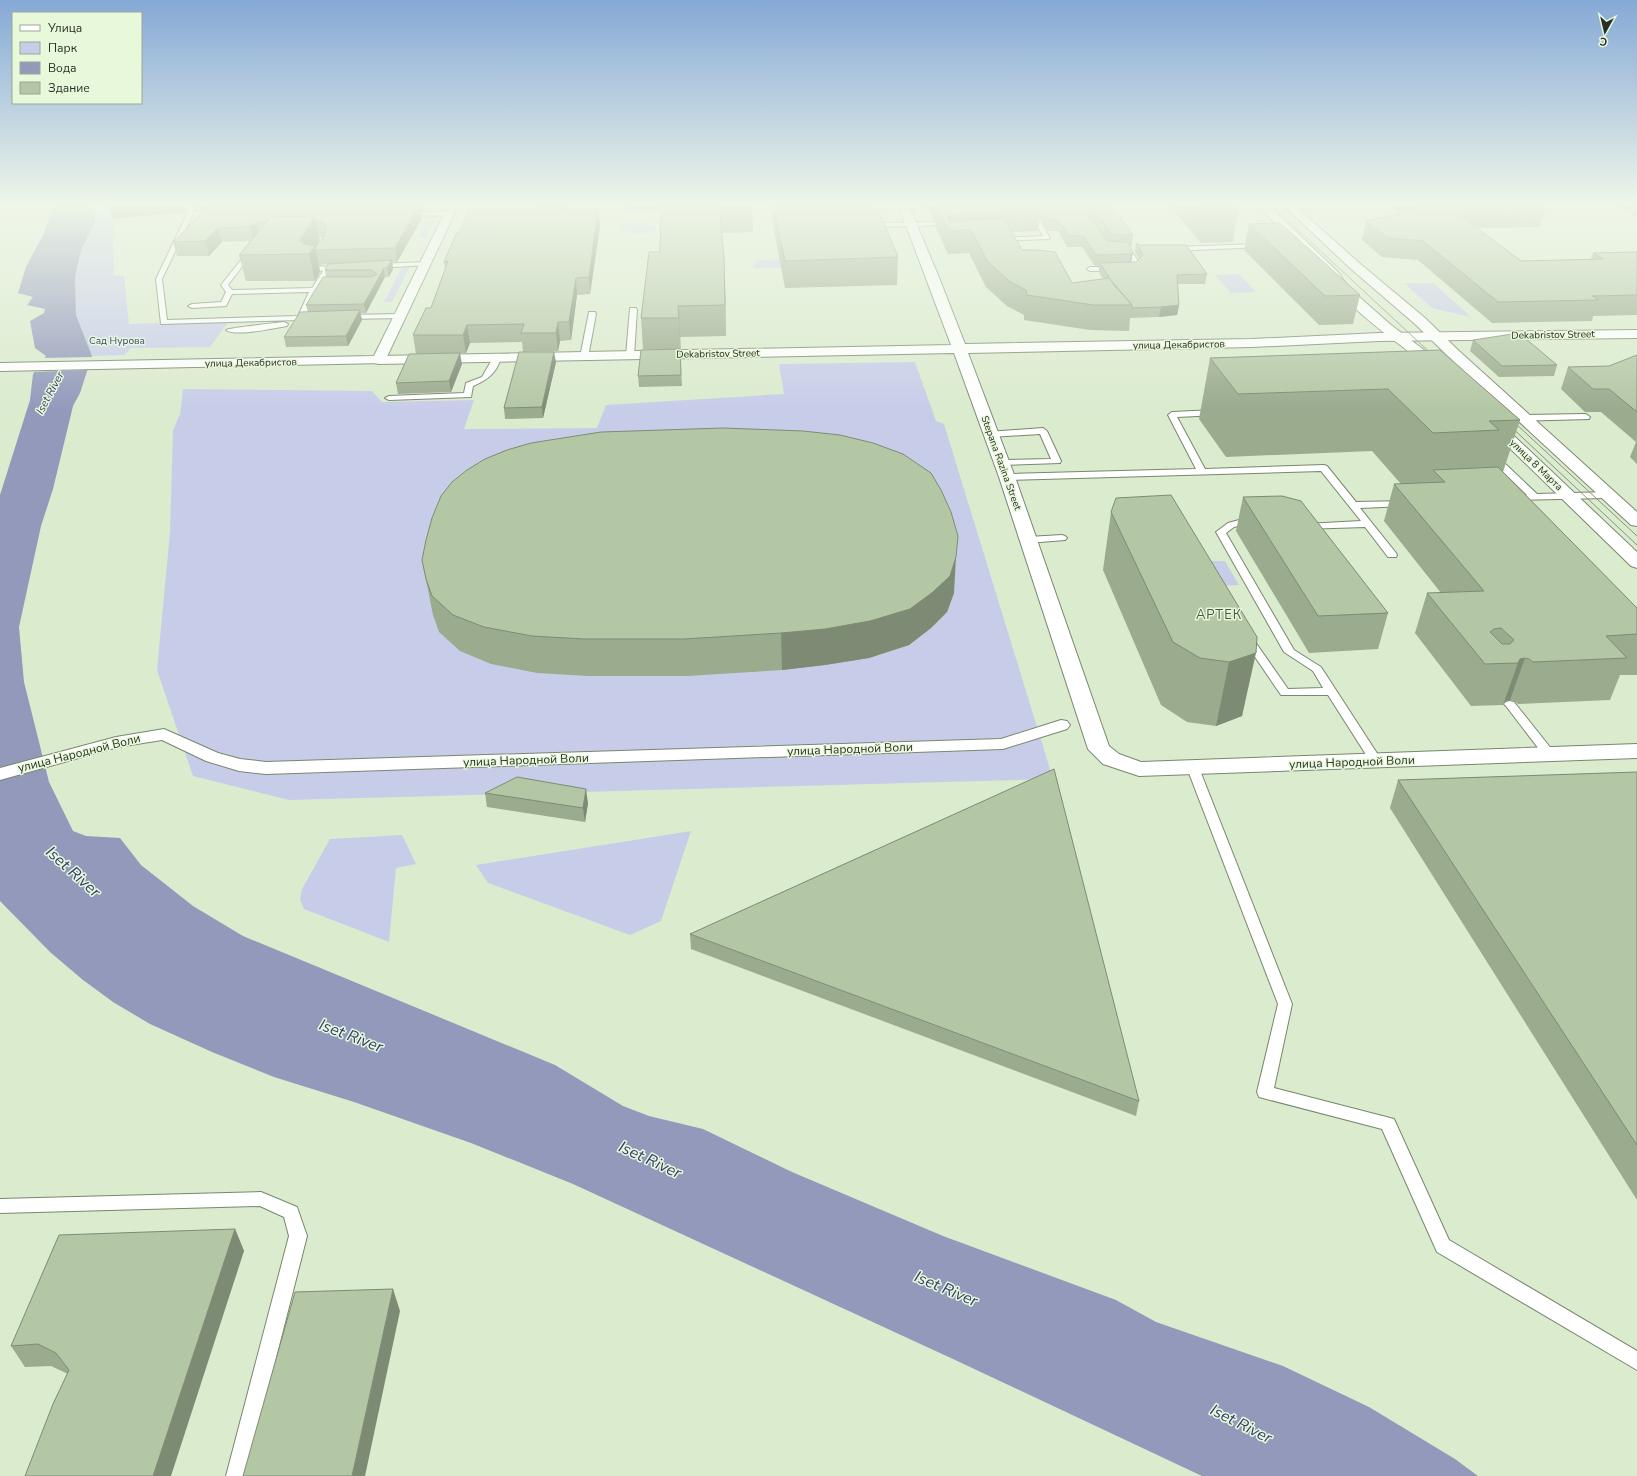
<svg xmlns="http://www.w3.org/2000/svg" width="1637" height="1476" font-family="'Nunito Sans',sans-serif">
<rect width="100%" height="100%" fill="#dbebce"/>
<!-- green -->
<path fill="#c7cde9" d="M87,204H116L113,219L114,275L124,276L129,324L229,321L210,347L131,348L125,355L92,356L76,315L75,277L81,250L95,222Z
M427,217H436L426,237H417Z
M633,220L656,226L657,230C645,234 634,235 621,230L622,222Z
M783,259L788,269C776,266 763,269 751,268L758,260Z
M410,266L392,302H384L402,267Z
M1239,274L1256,292L1231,293L1215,275Z
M1404,283H1433L1471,317L1432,308Z
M915,362L936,421L944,424L1053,779L289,800L193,776L157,670L170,532L173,431L179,416L180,415L183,389L372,391L382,402L474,400L464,429L597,428L606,405L784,394L779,364Z
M1207,561H1225L1239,585L1221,586Z
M691,831L661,921L630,935L488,883L476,865Z
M402,835L416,864L396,868L389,942L304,909L300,899L302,889L330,839Z"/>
<!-- water -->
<path fill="#9299bb" d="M54,204H87L94,212L95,222L81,250L75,277L76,315L92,356L80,393L73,406L53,489L41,526L19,627L24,682L49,782L73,831L86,836L120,838L141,865L193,906L243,936L555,1065L623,1106L649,1116L703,1129L792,1172L943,1236L1116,1300L1156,1322L1283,1366L1369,1407L1455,1459L1478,1476H1202L953,1359L573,1184L471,1143L354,1102L274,1077L212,1052L150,1024L113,1002L83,980L50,952L0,901V495L30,400L33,374L46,356L35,348L30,321L44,313L45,309L27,305L33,297L18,293L26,267L44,233Z"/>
<!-- pier -->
<path fill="#dbebce" d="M94,357L89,370L32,372L42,358Z"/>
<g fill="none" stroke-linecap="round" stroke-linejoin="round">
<!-- service casing -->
<g stroke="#78876d" stroke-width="2">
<path id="service" d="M186,204H192L194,212L162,279L167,320L298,316L309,292L232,294L226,306L192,308L188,306L192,304L221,302L226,292L221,285L249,250L251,249L254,251L228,285L232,290L312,288L323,271L310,269L307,267L318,250L322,241L302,240L299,238C306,233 319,236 327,239V247L314,266L333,267L336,269L329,271L317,290L306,315H310V319L301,320L161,324L156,279L188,212Z
M915,204H946L943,206L905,208L902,206L905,204Z
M1031,208L1034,210L1050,238L1049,239L997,241L996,240L999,238L1043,236L1028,210Z
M406,212H449L452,214L449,216L404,215L403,214Z
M952,222V224L950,225L869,227L866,225L869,223Z
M1260,244L1262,245V247L1173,251L1170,249L1173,247Z
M1128,248L1130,249L1140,264L1134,270L1090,271L1087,269L1090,267H1130L1133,264L1125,250Z
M426,262L429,264L428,265L377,268L374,266L377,264Z
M630,308H636L637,310L634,356L630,358L626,356Z
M589,312H595L596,314L588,357L584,359L580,357Z
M401,314H404V318L346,319L342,317L346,315Z
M284,322L288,324L287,326C275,328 235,337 226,330C229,328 276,323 284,322Z
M494,356H500L501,358C496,374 487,380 473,386L471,397L389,400L385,398L389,396L464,393L466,383L482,377Z
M1215,410L1219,413L1218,415L1177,417L1205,469L1324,465L1327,466L1356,502L1408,501L1410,503L1408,505L1405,506L1360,508L1396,553L1397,555L1396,557H1388L1365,527L1302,529L1300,527L1302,525L1305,524L1361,521L1321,471L1007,480L1002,477L1007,474L1196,469L1168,415L1172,412Z
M1586,414L1590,417L1589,419L1517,421L1513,418L1517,415Z
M1043,428L1047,431L1061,461L1060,463L999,465L998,463L1002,460L1051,459L1040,434L991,437L987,434L988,432Z
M1493,454L1496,455L1537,494L1608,492L1613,495L1608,498L1509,500L1507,498L1509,496L1527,495L1490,459L1489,457L1490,455Z
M1254,516L1259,519L1257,521L1234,527L1226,533L1294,650L1321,667L1382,761L1380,764H1372L1328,695H1281L1242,638L1243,636H1251L1288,689L1323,688L1313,671L1284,652L1216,532L1228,523Z
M1062,535L1065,536L1067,538L1065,540L1028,543L1023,540L1028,537Z
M1510,701L1514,702L1553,751L1555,754L1553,757H1545L1506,706L1504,704L1506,702Z
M1193,764L1197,765L1199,768L1292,1004L1274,1088L1394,1119L1449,1240L1637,1351V1370L1437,1252L1382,1129L1259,1097L1257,1092L1278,1004L1187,768L1189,765Z
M261,1192L297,1207L307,1236L246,1476H226L289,1236L284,1217L260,1206L0,1213V1199Z"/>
</g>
<!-- pedestrian casing -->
<g stroke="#78876d" stroke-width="2">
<path id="pedestrian" d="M1061,720L1067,721L1070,725L1067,729L1003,749L266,774L239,771L206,761L162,740L118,747L0,780V768L116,737L164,729L218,753L240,759L266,762L1001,739Z"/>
</g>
<!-- tertiary casing -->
<g stroke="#78876d" stroke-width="2">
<path id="tertiary" d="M898,204H908L938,275L965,344L1252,339L1379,333L1637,330V338L1379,341L1252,347L968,353L1015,477L1109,746L1119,754L1141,762L1637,744V758L1139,776L1103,764L1088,749L999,477L954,353L379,364L374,363L372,360L374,357L379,356L951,345Z"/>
</g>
<!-- secondary casing -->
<g stroke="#78876d" stroke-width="2">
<path id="secondary" d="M449,204H459L384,363L0,371V363L374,356Z
M1256,204H1267L1338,272L1348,287L1391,325L1424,350L1445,369L1447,372L1445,375C1442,376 1439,377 1436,375C1428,372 1420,361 1413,355C1384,332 1349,309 1329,277Z
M1282,204H1293L1358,262L1425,318L1459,351L1637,512V526L1631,525L1449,357L1415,324L1350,268Z
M1490,416L1495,418L1637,552V568L1631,566L1485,424L1482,421L1485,418Z"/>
</g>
<!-- service -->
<use href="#service" fill="#fff" fill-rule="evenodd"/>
<!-- pedestrian -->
<use href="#pedestrian" fill="#fff" fill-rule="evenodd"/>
<!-- tertiary -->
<use href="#tertiary" fill="#fff" fill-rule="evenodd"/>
<!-- secondary -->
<use href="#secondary" fill="#fff" fill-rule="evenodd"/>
<!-- tram -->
<path stroke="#88937e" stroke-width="1" d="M1270,204L1437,359
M1508,424L1637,545
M1516,424L1637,536"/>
</g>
<!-- wall -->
<path fill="#9bab8e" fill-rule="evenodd" d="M193,204H428L424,211H421L422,218L397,262H392L393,269L389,277H385L366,313H360L362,320L348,346L286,347L284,337L308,312L306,305L326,277L325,270L328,264L319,265L320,272L315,281H246L239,255L250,241L222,242L209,256H177L173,242L204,211L195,212ZM318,235L323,236L320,241Z
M535,204H567L565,211L600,226L590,294L577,295L571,340L560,341L558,351L523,352L522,342L470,343L466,353L416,354L413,335L431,308L445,269L444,262L460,232L534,209Z
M624,204H752L753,232L722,233L725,285L726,336L680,337L681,349H643L641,318L660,252L661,211L625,212Z
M772,204H871L873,209L898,257L897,285L785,288L773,225Z
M928,204H1080L1107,241L1081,204H1110L1133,235L1132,246H1129L1133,252L1131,262H1136L1139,259L1135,252L1136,243L1140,245L1207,274L1205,284H1177L1179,305L1177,315L1159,317L1130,318L1129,331L1090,330L1024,320V315L1007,306L986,287L969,253L948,254L935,226V220H933L928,208ZM1040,218L1048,231H1058L1067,247H1082L1095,266H1099V272L1103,279L1072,283L1022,250L1011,232L1038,231Z
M1168,204H1233L1238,210L1233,242L1201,243Z
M1388,204H1538L1546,209L1540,227L1477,228L1521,261L1591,259L1593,253L1637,252V315L1593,316L1592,321L1492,323L1418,260L1382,257L1362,240L1366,221L1400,214Z
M1613,204H1637V217Z
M1249,224L1360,295L1353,324L1319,325L1244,250Z
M1473,340L1557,365L1554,376L1499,377L1470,351Z
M680,349L682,386L639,387L638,376Z
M1440,350L1520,420L1503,472L1637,608V675H1620L1610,700L1518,704L1514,701L1510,700L1505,701L1503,705L1471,706L1415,633L1427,593H1441L1384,521L1394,484H1401L1372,451L1226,457L1199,419L1210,358Z
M1637,355V464L1630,457L1636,442L1601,412H1585L1561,389L1568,367L1609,366Z
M556,362L543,418L505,419L504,408Z
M462,364L451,392L398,394L396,383Z
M1243,497L1388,613L1378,649L1309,653L1236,531Z
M1111,512L1257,637L1242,716L1216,726L1187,722L1161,705L1103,570Z
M422,560L954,593L947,612L931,628L909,645L869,658L825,665L782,670L687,676H588L537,673L491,664L460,651L439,632L433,615Z
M1637,772V1200L1390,808L1398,780Z
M485,793L588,803L585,822L487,807Z
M690,934L1139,1101L1136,1116L691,949Z
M235,1229L244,1251L68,1374L51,1366L25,1367L11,1346Z"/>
<!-- shaded-wall -->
<path fill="#7e8b74" d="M129,204H185L186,212L113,219L109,205Z
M193,204H221L222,209L195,212Z
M420,204L422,218L397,262L395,248Z
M423,204H428L424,211Z
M561,204H567L561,227L559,211Z
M598,210L600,226L590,294L589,277Z
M952,215L951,231H949L948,217Z
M315,216L320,242L316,249L320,272L315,281L309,254L300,241Z
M257,222L260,236L253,241L250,227Z
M218,228L222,242L209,256L205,241Z
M1133,252L1131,264L1129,266L1131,254Z
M724,257L725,285L726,336L725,305Z
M392,260L393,269L389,277L387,268Z
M384,268L385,277L366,313L364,304Z
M576,278L577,295L571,340L569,322Z
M1179,305L1177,315L1159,317L1161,307Z
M678,306L680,337L681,349L679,318Z
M360,310L362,320L348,346L346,336Z
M558,322L560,341L558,351L556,333Z
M467,325L470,343L466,353L463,335Z
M554,352L556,362L543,418L542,407Z
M460,353L462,364L451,392L449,381Z
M956,557L954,593L947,612L931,628L909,645L869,658L825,665L782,670L781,633Z
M1256,653L1242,716L1216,726L1229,662Z
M1525,658L1510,700L1505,701L1503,705L1518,663L1520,659Z
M586,789L588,803L585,822L583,808Z
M235,1229L244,1251L171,1476H153Z
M393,1289L400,1311L365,1476H352Z"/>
<!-- building -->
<path fill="#b4c7a5" stroke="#7e8b74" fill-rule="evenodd" d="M109,204H129L109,205Z
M211,204H278L279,205L295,206L298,204H420L395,248L316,250L315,248L326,233L325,224L315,221V216L271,217L267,221L257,222L250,227L218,228L205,241L173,242Z
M535,204H561L559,211L598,210L589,277L576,278L569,322H558L556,333H521L524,324L467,325L463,335H413L426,308H431L448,261L444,262L457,232H460L469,210L534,209Z
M661,204H752V205L719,206L724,257L725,305L678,306L679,318H641L649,252H660Z
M773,204H793L797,206L871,204L873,209H878L898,257L785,261Z
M936,204H1037L1041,209H998L1000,213L952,215L948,217V219L950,220L1004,219L1022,250H1038L1055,252L1072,283L1109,278L1132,305H1093L1027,295L1026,290L1009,281L988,262L971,230L949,231Z
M1038,204H1080L1107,241L1127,242L1133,252L1131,254L1096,255L1083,236H1069L1059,220H1049Z
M1090,204H1110L1133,235H1113Z
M1201,204H1233L1238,210H1207Z
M1414,204H1538L1546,209L1453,210L1521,261L1603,259L1593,253L1637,252V295L1592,296L1599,300L1498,302L1423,241L1387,238L1366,221L1421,209Z
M315,216L300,241L304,244L315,246L309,254L239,255L271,217Z
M1280,223L1360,295L1325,296L1249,224Z
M1136,243L1140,245H1186L1207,274L1177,275L1179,305L1161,307L1132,308V305L1114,285L1100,263L1136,262L1143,255Z
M392,260L387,268H384L364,304L306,305L323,277H372L377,274L372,270H325L328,264Z
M360,310L346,336L284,337L300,312Z
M1519,333L1557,365L1502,366L1473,340Z
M680,349L681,375L638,376L641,350Z
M1440,350L1520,420L1489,421L1499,430L1433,433L1388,389L1238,394L1210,358Z
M519,352H554L542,407L504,408Z
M460,353L449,381L396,383L409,354Z
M1637,355V412L1609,389H1593L1568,367L1609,366Z
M723,428L803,431L840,435L873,443L903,454L931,473L941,490L951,512L958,536L956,557L950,576L933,592L910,609L870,621L825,629L781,633L684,639H584L532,636L484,627L453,615L432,596L426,579L422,560L426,540L432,518L441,496L452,482L467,470L485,459L507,450L531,443L601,432Z
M1498,467L1637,608V634L1606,636L1627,658L1533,662L1529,659L1525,658L1520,659L1518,663L1485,664L1427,593L1484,591L1394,484L1445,482L1433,470ZM1501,628L1514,640L1510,644H1502L1490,632L1494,629Z
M1171,495L1257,637L1256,653L1229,662L1200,658L1173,642L1111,512L1116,498Z
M1282,496L1301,501L1388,613L1318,616L1243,497Z
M1054,769L1139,1101L690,934Z
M1637,772V1145L1398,780Z
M517,777L586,789L583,808L485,793Z
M235,1229L153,1476H25L53,1404L69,1370L56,1353L38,1344L11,1346L59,1235Z
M393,1289L352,1476H243L295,1292Z"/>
<!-- sky -->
<linearGradient id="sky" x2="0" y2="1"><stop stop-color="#85a9d6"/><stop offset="0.5" stop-color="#eff6e9"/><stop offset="1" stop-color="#eff6e9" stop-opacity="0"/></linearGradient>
<rect width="1637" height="410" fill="url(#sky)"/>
<g text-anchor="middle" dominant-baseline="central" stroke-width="3" stroke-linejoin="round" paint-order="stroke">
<!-- far-street labels -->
<g font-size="10" fill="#292f24" stroke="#e8f8db">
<text transform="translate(1553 335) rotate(-1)">Dekabristov Street</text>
<text transform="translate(1179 345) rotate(-1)">улица Декабристов</text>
<text transform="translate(718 354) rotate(-1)">Dekabristov Street</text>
<text transform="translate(251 363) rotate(-1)">улица Декабристов</text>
<text transform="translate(1001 463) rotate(70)">Stepana Razina Street</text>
<text transform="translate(1536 465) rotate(44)">улица 8 Марта</text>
</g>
<!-- far-park labels -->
<g font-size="10" fill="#3e4675" stroke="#e8f8db">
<text x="117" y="341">Сад Нурова</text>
</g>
<!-- far-water labels -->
<g font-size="11" font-style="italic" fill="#343c6b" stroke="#e8f8db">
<text transform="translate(50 393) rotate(-62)">Iset River</text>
</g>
<!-- street labels -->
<g font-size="12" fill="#292f24" stroke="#e8f8db">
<text transform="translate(850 749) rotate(-2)">улица Народной Воли</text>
<text transform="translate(79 753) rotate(-14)">улица Народной Воли</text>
<text transform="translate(526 760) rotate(-2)">улица Народной Воли</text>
<text transform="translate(1352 762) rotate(-2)">улица Народной Воли</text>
</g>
<!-- neighbourhood labels -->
<g font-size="13" letter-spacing="1" fill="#4a583f" stroke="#e8f8db">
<text x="1219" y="615">АРТЕК</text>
</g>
<!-- near-water labels -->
<g font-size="16" font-style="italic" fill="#343c6b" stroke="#e8f8db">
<text transform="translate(73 872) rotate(42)">Iset River</text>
<text transform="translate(351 1036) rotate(21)">Iset River</text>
<text transform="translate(650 1160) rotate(25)">Iset River</text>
<text transform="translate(946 1289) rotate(23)">Iset River</text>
<text transform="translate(1241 1424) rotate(27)">Iset River</text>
</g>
</g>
<!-- legend -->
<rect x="12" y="12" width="130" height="92" fill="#e8f8db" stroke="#9ca892"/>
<rect x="20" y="25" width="20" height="6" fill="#ffffff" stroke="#9ca892"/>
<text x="48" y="32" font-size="12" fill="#292f24">Улица</text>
<rect x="20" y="42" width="20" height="12" fill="#c7cde9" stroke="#9ca892"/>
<text x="48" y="52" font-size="12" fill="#292f24">Парк</text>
<rect x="20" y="62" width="20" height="12" fill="#9299bb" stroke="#9ca892"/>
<text x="48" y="72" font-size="12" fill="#292f24">Вода</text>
<rect x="20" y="82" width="20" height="12" fill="#b4c7a5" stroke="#9ca892"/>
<text x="48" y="92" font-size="12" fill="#292f24">Здание</text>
<!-- north arrow -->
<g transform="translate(1605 32) rotate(188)" stroke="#e8f8db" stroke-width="3" paint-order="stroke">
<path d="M0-3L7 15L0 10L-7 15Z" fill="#292f24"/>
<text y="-6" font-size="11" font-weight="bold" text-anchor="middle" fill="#292f24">С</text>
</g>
</svg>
